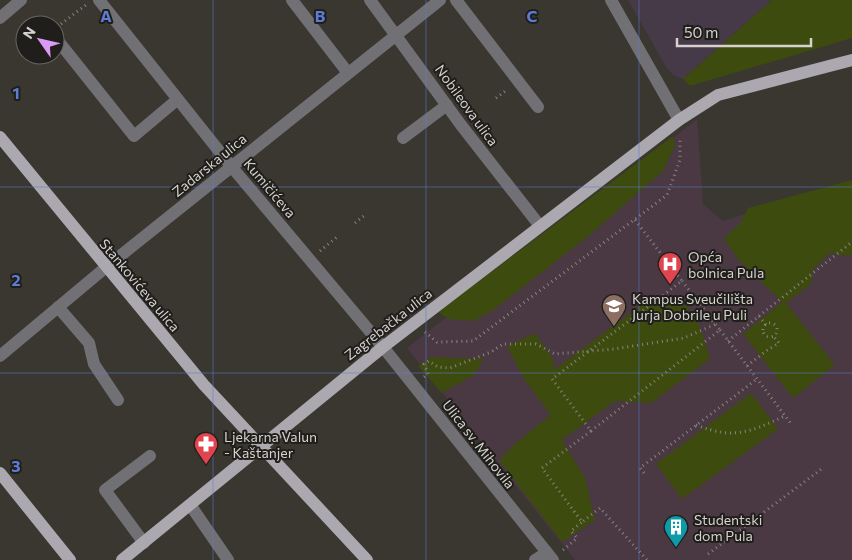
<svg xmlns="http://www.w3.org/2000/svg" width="852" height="560" font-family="Commissioner,sans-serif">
<rect width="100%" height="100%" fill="#3a3630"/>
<!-- education -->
<path fill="#463948" d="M628,0H772L683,79L673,75L666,67Z"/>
<!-- medical -->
<path fill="#4a3843" d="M697,119L703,204L723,221L852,181V560H575L407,348Z"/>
<!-- green -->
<path fill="#3d4b0f" d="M772,0H852V38L690,86L683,79Z
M673,136L675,146L663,171L586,238L492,311L473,321L449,319L438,312Z
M852,180V253L849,256L830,253L813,269L811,284L786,303L835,365L793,398L743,334L782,302L739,260L724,239L741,222L748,208Z
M655,295C697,299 699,324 710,359L651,403L615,401L562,440L585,478L595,520L562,542L499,460L517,442L551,415L524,379L507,346L535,333L552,357L555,369Z
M431,357L484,359L474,375L442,393L418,366Z
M751,393L778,429L682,499L656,464Z"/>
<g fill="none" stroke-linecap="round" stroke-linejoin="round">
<!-- path -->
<path stroke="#888580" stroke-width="3" stroke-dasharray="1 4" stroke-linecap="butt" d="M61,24L86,5
M496,98L508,89
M472,117L478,112
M635,220L682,281L552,379L591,431L542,468L582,522L600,508L647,560
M355,223L365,215
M320,251L337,237
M759,316L852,242
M763 330a7 7 0 1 1 14 0a7 7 0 1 1-14 0Z
M720,330L792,425
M425,332L437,342L473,341L667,195L680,160V138
M728,341L759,316L766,325
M747,366L766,351L779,343L773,336
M424,377L428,374L424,364L429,361L438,367L450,368L491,352L503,344H536L555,354L614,349L684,338L716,324
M696,425C735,440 749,432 785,416
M591,431L720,330L682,281
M644,473L640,468L757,379
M563,550L577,538L571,531L582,522
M708,554L823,468"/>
<!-- minor -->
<path stroke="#717074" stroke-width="12" d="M99,0L231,166L383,347L553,560
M292,0L348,73
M370,0L461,125L540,226
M456,0L538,107
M611,0L679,120
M0,18L21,0
M55,37L134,136L178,99
M403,138L447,105
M58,307L89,343L94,364L118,400
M0,356L105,268L440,0
M191,506L228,560
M144,543L105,490L150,456
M535,560L546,553"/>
<!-- major -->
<path stroke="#aba8af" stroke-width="12" d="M0,137L204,385L367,560
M0,473L70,560
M122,560L383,347L679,120L718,95L852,60"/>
</g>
<!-- grid -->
<path fill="none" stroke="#5d7cd4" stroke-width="1" stroke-opacity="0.55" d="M213,0V560M426,0V560M639,0V560M0,187H852M0,373H852"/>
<!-- icons -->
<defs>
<g id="hospital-pin" transform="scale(1.25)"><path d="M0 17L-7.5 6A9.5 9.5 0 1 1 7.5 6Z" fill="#e0444e" stroke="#201e1b"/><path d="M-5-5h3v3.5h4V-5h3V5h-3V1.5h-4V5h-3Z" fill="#fff"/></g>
<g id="university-pin" transform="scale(1.25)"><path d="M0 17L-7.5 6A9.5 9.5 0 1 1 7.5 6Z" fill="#8d6e63" stroke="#201e1b"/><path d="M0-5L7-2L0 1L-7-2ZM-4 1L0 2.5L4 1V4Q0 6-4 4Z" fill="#fff"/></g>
<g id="pharmacy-pin" transform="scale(1.25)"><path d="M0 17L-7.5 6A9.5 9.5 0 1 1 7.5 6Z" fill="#e0444e" stroke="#201e1b"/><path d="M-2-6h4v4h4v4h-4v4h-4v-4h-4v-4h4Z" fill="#fff"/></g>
<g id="building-pin" transform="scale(1.25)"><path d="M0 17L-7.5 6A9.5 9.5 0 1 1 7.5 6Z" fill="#0f9aa8" stroke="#201e1b"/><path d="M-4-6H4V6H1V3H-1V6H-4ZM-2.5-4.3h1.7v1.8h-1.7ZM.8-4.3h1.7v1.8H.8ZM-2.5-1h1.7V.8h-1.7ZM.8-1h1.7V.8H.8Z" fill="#fff"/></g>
</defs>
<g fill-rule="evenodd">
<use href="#hospital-pin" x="670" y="264"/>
<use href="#university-pin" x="614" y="306"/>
<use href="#pharmacy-pin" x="206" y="444"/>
<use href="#building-pin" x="676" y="527"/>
</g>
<g text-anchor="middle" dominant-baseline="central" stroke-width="4" stroke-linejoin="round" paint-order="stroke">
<!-- street labels -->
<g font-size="14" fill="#d5d2ce" stroke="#201e1b">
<text transform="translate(467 105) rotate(54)">Nobileova ulica</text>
<text transform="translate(209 165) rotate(-39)">Zadarska ulica</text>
<text transform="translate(270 188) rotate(50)">Kumičićeva</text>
<text transform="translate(140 285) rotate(50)">Stankovićeva ulica</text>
<text transform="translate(388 324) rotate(-38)">Zagrebačka ulica</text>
<text transform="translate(479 444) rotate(52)">Ulica sv. Mihovila</text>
</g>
<!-- poi labels -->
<g font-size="14" fill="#d5d2ce" stroke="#201e1b" text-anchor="start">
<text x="688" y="256">Opća<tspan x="688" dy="16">bolnica Pula</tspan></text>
<text x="632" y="298">Kampus Sveučilišta<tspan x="632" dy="16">Jurja Dobrile u Puli</tspan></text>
<text x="224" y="436">Ljekarna Valun<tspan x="224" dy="16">- Kaštanjer</tspan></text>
<text x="694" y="519">Studentski<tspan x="694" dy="16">dom Pula</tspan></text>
</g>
</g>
<g font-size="16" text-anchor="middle" font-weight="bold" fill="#5d7cd4" stroke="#201e1b" stroke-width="4" stroke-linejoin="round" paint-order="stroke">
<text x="106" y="22">A</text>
<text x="320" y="22">B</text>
<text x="532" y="22">C</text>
<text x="16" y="99">1</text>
<text x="16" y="286">2</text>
<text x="16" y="472">3</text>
</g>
<!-- north arrow -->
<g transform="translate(40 40) rotate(304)"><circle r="24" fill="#201e1b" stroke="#686663"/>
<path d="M0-4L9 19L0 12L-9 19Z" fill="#dc99f4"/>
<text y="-8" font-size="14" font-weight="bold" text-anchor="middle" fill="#d5d2ce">N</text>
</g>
<!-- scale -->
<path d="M677 38v8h134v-8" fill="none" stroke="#d5d2ce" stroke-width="2.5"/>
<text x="684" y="38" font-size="15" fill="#d5d2ce" stroke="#201e1b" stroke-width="4" paint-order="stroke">50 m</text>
</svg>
